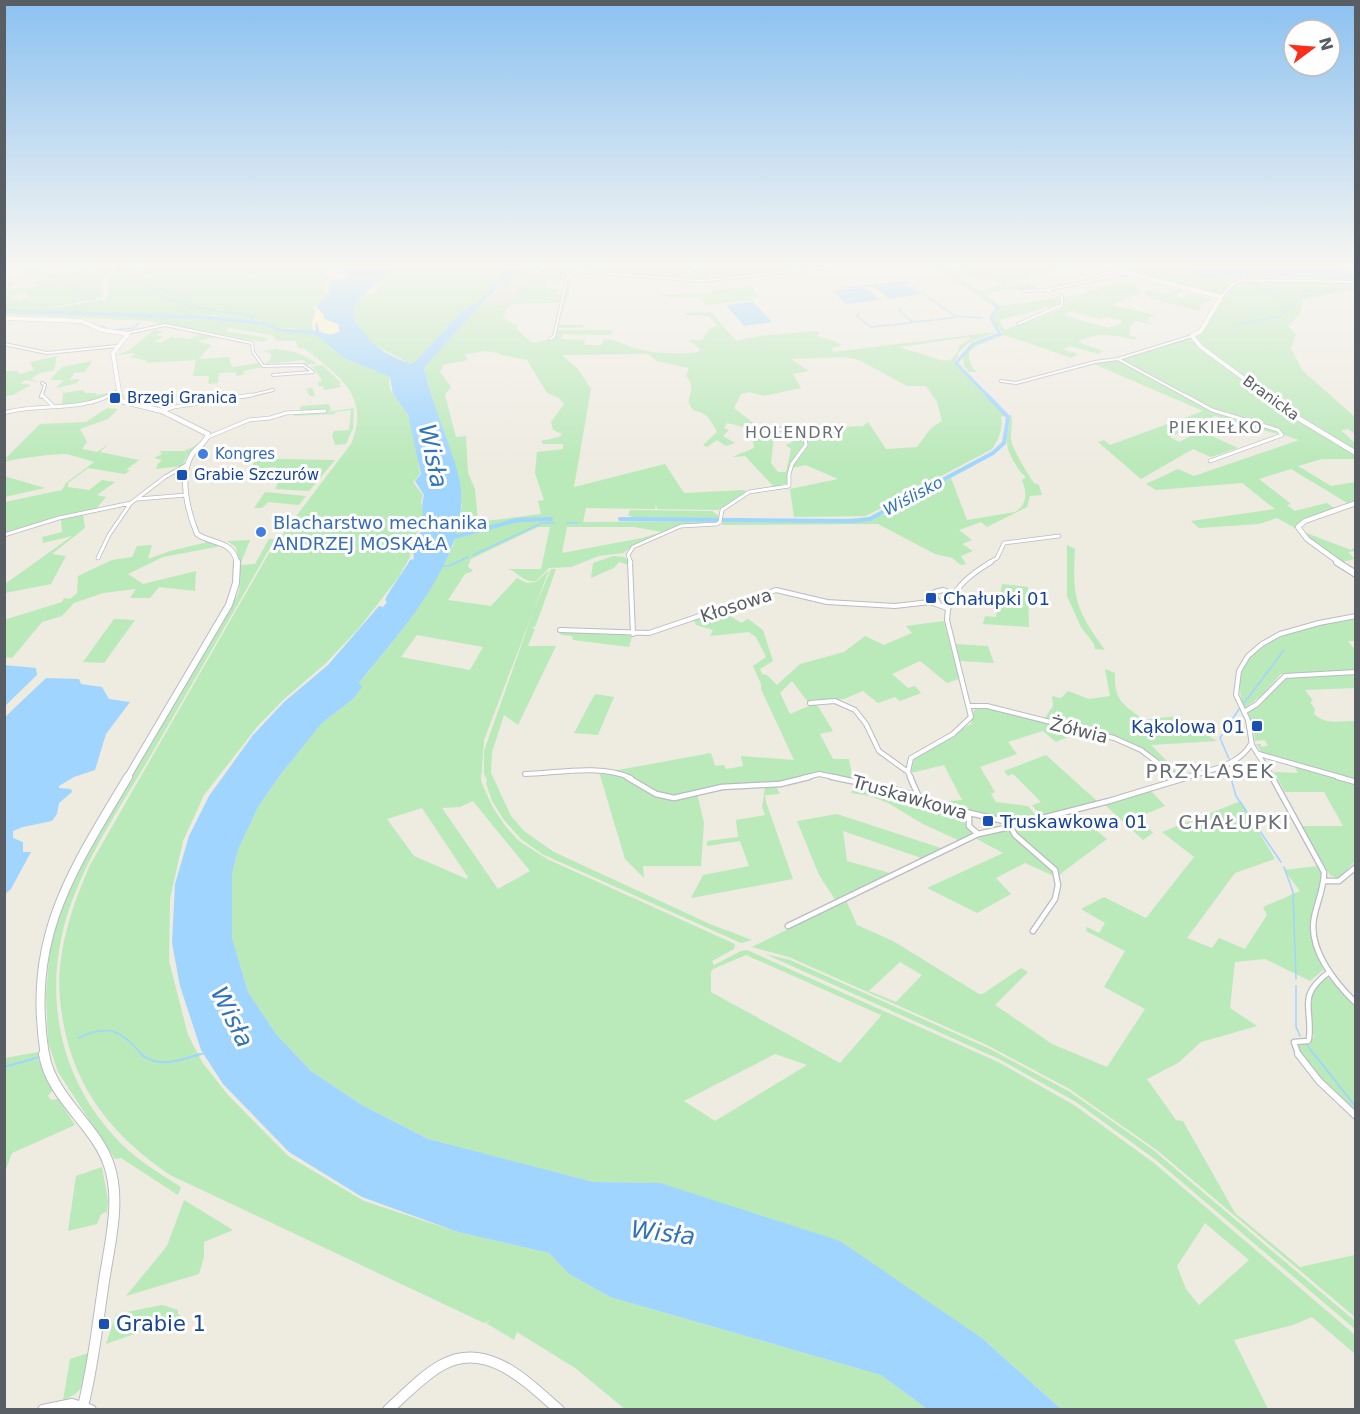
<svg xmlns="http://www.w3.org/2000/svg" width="1360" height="1414" font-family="'DejaVu Sans',sans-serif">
<rect width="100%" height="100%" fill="#eeebe1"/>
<!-- industrial -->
<path fill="#deddd5" d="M517,276L531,277L506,305L482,303L497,288Z"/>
<!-- green -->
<path fill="#bae9ba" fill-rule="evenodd" d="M29,267H44L37,269L41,273H71L78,269L88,270L69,281L73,282L98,267H112L101,284L103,296L101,298L46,308H53L104,300L108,296L109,279L117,267H137L133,275L141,277L147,276L142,272L145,270H141V267H334L321,276L330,278L321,283L322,290L328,294L314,308L316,310L312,323L313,332L293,328H266L318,335L344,358L390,377C386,393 400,400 407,414C415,431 417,455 420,474L413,482L423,495L421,502L424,513L421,526L411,542L410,557L398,578L359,628L326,663L283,700L257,727L204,795L183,841L170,899L169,961L188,1035L202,1062L228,1095L288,1156L364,1201L458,1232L549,1253L569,1274L610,1297L881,1375L927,1409H625L575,1368L517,1332L514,1340L486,1323L492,1319L484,1323L170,1175C113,1136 75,1090 63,1021C60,1003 58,984 60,966C64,930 76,897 90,865L272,548L351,444C371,396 339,376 305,349L298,348L296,341H277L272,335L229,328L226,330L228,332L269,338L264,342L148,321L5,314L4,311L194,318L271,325L260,321L228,319L215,315L192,316L5,310V293L18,300L30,297L25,293L12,296L5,292V281L19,282L8,289L32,288L41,285L31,283L48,279L51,280L50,283L54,281L42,274L31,276L23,268Z
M400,267H505L497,276L490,290L477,303L462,311L417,360L411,364L370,343L354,321L353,313L357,303L366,294H373L385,281L381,280L382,277Z
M526,267H588L606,270L607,267H693L688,269L683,280L587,274L572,275L568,281L570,287L558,325H584L583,328H557L567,280L545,282L547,289H558V295H564L560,303L513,304L506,309L503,318L518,326L516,329L533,343L555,338L556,330H612L611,335L563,334L561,339L585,340L584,345H602L604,339C617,340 620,343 631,347C649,353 679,355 698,352L700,349L689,340H702L709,329L718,325L707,316L686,315V313L711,312L736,341L759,336L817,331L820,334L816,336L832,340L842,345L832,348L833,352L995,332L967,344L957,354L958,356L954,363L1006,415L1001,417C1004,427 998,441 992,449L866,516L794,517L790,489L838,479L806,465L792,468L801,451H798L787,477L788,486L775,488L745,456L732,457L754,448L752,436L774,437L771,463L778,472H786L791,449L786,445L805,435L807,431L804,434L795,429L863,426L868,422L886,449L917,447L931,428L942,421L937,402L926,386H907L859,360L845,357L791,359L809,371L793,374L801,388L764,396L749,392L741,394L734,408L760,428L751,429L727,423L724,428L729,430L723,436L735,443L726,446L717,440L707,447L703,445L717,432C712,422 706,411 694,411C680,397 700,392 686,376L689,368L657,361L648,354L562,355L578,369L591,389L574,487L665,464L684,493L744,490L747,492L718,510L657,509L656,504L655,509L586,508L583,522L718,521L677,526L633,545L624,553L599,556L571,567L549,568L536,581C521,583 518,570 506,569H541L550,527H538L471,559L468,566L473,571L465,574L448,600L491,606L517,578L527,583L536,582L549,570L484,740L481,781L492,806L506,827L519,841L547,859L735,944L734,949L712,961L714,965L741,951L747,950L998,1062L1074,1105L1154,1163L1355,1335V1354L1312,1317L1293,1325L1234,1340L1268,1409H1061L983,1339L660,1183L594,1182L473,1151L428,1139L362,1105L311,1071L276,1034L248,992L232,938V874L238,850L258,807L281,774L322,723L353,699L359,683L398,635L432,585L453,546L462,505L424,368L482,303L506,305L531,278L517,276ZM969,337L970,339L959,346C953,372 934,356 919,353C912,351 907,350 900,347ZM483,351L499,353L498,354L527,360L547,393L559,398L564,404L551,422L553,430L562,434L559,437L541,441L543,444H563V449L537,452L535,473L544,500L538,501L541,514L478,522L475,489L468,473L466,436L456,437L445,395L451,387L440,372L443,365L468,360L465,355ZM567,527H634L662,532L642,538L562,553ZM417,635L483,647L470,670L401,657ZM473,801L530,871L498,889L442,808L460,807ZM422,808L468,877L467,879L414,856L387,819ZM746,955L881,1015V1016L840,1063L711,992V972L713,969ZM775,1054L807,1065L715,1121L684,1101ZM1205,1223L1249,1260L1199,1305L1186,1289L1177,1266Z
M825,267L700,280L687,278L691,275L692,269L700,268Z
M936,267H948L980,292L1004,284L987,277L976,279L959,267H1065L1008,284L1012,286L1028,282L1041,290H1003L985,295L1001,306L1078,295L1121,282L1136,286L1143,292C1153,289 1156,292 1165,293C1173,293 1178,287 1186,289L1174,296L1182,298L1189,294L1213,300L1198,305L1201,307L1200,311L1152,299L1143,292L1112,305L1155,315L1145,321L1153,324L1152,325L1136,321L1130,327L1129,335L1138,338L1134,340C1115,335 1096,331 1078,342L1104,351L1098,354L1070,346L1063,349L1078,354L1071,358L1004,335L976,346L969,352C969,361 970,366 977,372H969L964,366L963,355L973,345L998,337L1002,333L992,317L998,308L994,303L990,304ZM1054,306L1061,309L1005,330L999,320ZM1071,311L1100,319L1108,317L1121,320L1122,323L1108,328L1063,315Z
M1107,267H1178L1206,279L1239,275L1355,279V282L1244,280L1230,284L1219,296Z
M1254,281L1355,283V289L1302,300L1301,313L1288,326L1296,334L1291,349L1303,371L1355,417V434L1348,429L1341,430L1355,443V452L1296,414L1271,394L1211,354L1195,337L1225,294L1236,283Z
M751,287L760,298L751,297L754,300L706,305L700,297H669L658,295L710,293L714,292L712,290Z
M154,330L164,331L156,335L163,337L154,342L161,343L171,337L189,339L204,333L221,336L197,341L211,345L199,359L229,357L232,367L259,363L262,367L244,371L243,375L236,376V372L219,373L218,383L208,384L209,376H193L196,360L146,363L147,361L130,357L134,356L135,353L115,355L128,351Z
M1191,337L1297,418L1355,454V459H1322L1298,466L1331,486L1355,482V502L1349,504L1291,469L1259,479L1291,504L1287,505L1295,511L1327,503L1336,509L1303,520L1295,528L1277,518L1259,524L1199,528L1191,521L1275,509L1242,483L1156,490L1146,484L1178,469L1194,476L1299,440L1284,435L1279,430L1216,411L1120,359Z
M276,349C290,350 305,354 317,364L273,366L306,363L304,360L265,364L271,359V354L263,351Z
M57,356L54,370L38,374L31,379L39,382L26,380L20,383L31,385L13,395L5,396L6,371H17L20,374L34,370L30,362Z
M1118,360L1212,411L1266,426L1280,435L1215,416L1170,437L1179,442L1201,431L1238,448L1211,457L1193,449L1141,479L1098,442L1104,440L1110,445L1203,411L1094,364Z
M92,361L85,372L74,373L70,380L80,379L77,383L56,388L64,380H50L62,367Z
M323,365L341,383L339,384L341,387L324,390L323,386L312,387L315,396H310L306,389L319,386L318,382L322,380L312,366Z
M82,390L86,393H96V395L114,392L97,401L62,405L63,393Z
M329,404L331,410L327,412L354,408L353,429L346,444L335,445L332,435L334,431L349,430L351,410L335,412V414L292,416L299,413L301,406Z
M107,408L118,409L108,419L80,429L87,442L82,449L97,452L110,443L100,452L139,460L126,470H130L125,474L88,468L68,483V487L89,490L102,480L115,482L97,495L106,497L96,509L5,534V502L62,490L66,483L94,462C85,459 75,456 66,454C60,453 10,459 5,462L8,459H5L40,424L86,422Z
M1011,415C1014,424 1009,435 1012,444C1018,458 1026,471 1034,483L1039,485L1042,495L1030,496L1027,507L987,527L981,522L959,530L972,540L962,544L973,551L961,556L966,564L961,565L952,558L935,554L878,524L722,525L723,521L854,522L883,515L951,478L967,520L1015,512C1028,504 1027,492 1022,480L1026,477C1019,472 1008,454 1007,444C1005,435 1012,425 1008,416Z
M201,443L187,456L182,466L156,469L157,465L162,460L154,458L162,454L160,451H184Z
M280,459L335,460L309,491L275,489L281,476L274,475L276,467L252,469L254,461Z
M978,459H980L871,518L852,520H723L848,519L869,517Z
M4,476L45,488L5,497Z
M265,492L306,496L299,505L268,502L262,508H254Z
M630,510L712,511L719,516L718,519L634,518L628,515Z
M83,514L85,528L52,554L66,556L51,584L5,593V584L72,536L43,543L42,537L62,532L61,519Z
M1301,531L1351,550L1355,547V551L1348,552L1355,559L1341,562L1310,540Z
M269,539H275C234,611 193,683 151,755C126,798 97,840 78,886C41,970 50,1065 113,1135C132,1157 157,1172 181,1187L178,1195L121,1158L115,1159L58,1072L48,1042L46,994L50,947L55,919L91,843L238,594C243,578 239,564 236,547L227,541L250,540L240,565L255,564Z
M208,542L221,546L163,557L128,574L143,584L196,571L195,591L159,587L150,598H130L136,589L103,593L74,603L62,616L42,622L12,658L5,657L4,620L62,602L64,598L70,599L77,593L78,576L112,560L132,557L137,546L152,545L148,559L170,551Z
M1067,545L1075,549C1072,598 1076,610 1105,650L1095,649L1094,644L1081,627L1067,596Z
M613,556L624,557L628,560L629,565L619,562L614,568L591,578L593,563Z
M551,569H556L536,625L532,629H535L528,646H556L518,725L504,715L492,752L491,773L511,816L524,831L554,852L710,924L752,940L741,943L542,854L521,839L504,820L492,801L486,783L487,780L484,774V751L533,612Z
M1002,584L1028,587L1029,627L983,624L985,616L996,617Z
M723,611L741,623L748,619L763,630L773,661L760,669L762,674L767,675L777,685L800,664L844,652L865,636L884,645L912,633L906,626L944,621L959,679L947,683L920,661L892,674L908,688L915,686L921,693L900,701L895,697L878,703L863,691L844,699L808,702L792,681L780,693L790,714L816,703L833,731L820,734L833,759H849L852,775L856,781L819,773L772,784H747L697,793L704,823L701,866H643L644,878L625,859L599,772L612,774L618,770L711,753L715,766L724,765L726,769L743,766L741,756L794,760L761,689V684L753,666L766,657L756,637L749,632L710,636L713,630L696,625L694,620Z
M1355,617V641H1348L1355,650V672L1281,674L1261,696L1245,708C1240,698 1240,692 1240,681C1243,637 1322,623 1355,617Z
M114,619L135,620L104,663L83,662Z
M562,632H604L632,636L629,647L573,640L572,636L560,635Z
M955,644L988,646L994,663L960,661Z
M1105,669L1115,673C1114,701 1123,704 1144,720L1176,716L1217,741L1151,745L1181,775L1143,749L1116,737L1044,719L1053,706L1052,696L1061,698L1068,691L1089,699L1110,696Z
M1353,673L1355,677V688L1305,690L1313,701L1310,702L1315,709L1314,714C1326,725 1340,721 1355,721V781L1262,753L1256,744H1261V747L1268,746L1265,740L1255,741L1253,724L1247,712L1287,677Z
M595,694L614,697L598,735L574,733Z
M983,706L1083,731L1056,742L1043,731L1008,742L1017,754L980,767L995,792L991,794L996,802L1028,806L1038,818L1007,819L952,807L949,801L962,800L944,765L911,773L914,760L928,748L971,724L974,710Z
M1046,755L1097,801L1042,817L1032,805L1041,802L1013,774L1008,776L1004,771Z
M1293,764L1355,784V861L1339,879L1330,875L1302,826H1343L1324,792H1285L1274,772L1298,773Z
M856,784L917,797L937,808L964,816L966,826L974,834L960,841L923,824L888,803L870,796L851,793Z
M776,787L780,794L765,795L766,802L793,879L691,898L703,875L749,866L740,841L707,846V841L738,837L736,820L765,815L762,807L765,788Z
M1151,791L1165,806L1138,817L1153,833L1143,840L1104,804Z
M1241,801L1275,859L1235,873L1187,938L1212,948L1219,938L1245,949L1267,915L1263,907L1300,891L1284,870L1318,866C1330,892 1313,898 1311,920C1309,936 1318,955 1323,970L1310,981L1265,959L1235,962L1230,1008L1257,1026L1201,1042L1178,1063L1147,1079L1176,1120L1183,1121L1235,1213L1300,1267L1355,1255L1354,1308L1355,1317L1158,1151L1068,1088L987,1045L789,957L752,947L846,900L857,925L893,941L979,994H983L1021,968L1028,972L995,1005L1052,1044L1107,1067L1145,1009L1104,987L1125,951L1086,931L1087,927L1099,933L1105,923L1081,909L1104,897L1146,918L1194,857L1162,832ZM900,962L922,975L896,1002L869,991Z
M837,814L944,849L924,859L843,831L847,861L893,874L836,901L819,875L797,821Z
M1075,814L1107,839L1059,875L1051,863L1014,831L1013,826L1044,823Z
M1007,829L1052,870L1054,876L1025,863L996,878L1011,894L977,913L927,888L1003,853L975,838Z
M765,954L790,960L988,1048L1070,1092L1152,1149L1355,1321V1329L1156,1160L1076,1102L999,1059Z
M1327,976L1355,1005V1113L1306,1065L1295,1044L1310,1042L1314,1037C1307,1012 1306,993 1327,976Z
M38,1052V1059L53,1090L48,1096L51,1100L58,1099L75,1125L12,1153L5,1172V1058Z
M102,1167L108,1201L107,1212L101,1214L97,1224L68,1231L76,1176Z
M184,1200L233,1230L204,1242V1257L199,1274L126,1296L167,1246Z
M162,1305L178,1310V1314L183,1317L106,1344L116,1314Z
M88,1353C85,1375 88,1392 63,1400L70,1359Z"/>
<!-- sand -->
<path fill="#fef3cc" d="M316,307L320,310L327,321L338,324L340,332C331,334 329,335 319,331L318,324L315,323L316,330L313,332L312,323L316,311L313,308Z"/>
<!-- water -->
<path fill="#a0d5ff" d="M350,267H400C389,275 347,300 354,319C356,325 362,329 365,334C375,349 394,358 411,364L417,360L462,311L477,303L490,290L497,276L505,267H526L514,279L497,288L483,302L424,368C432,405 450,441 459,478C475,551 402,630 359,683L362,687L353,699L322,723L281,774L258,807L238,850L232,874V938L248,992L276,1034L311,1071L362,1105L428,1139L594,1182L660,1183L840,1241L983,1339L1061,1409H927L881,1375L610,1297L569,1274L549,1253L458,1232L362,1197L289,1152L223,1084L201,1050L180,986L172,943L175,884L189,836L209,796L253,735L284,702L328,665L379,606L383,607L387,602L385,600C392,586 402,574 410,560L414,559L412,543C432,524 418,514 424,495L415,481L421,474L408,415L393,394L390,377L344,358L313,332L316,330L315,322L318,324L319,331C329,336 331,334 340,332L338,324L324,319V315L316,307L329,293V281L333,278L345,280L351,273L338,274L341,270Z
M1178,267H1334L1355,276V279L1239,275L1206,279Z
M903,283L921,294L889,299L873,286Z
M864,287L874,293L872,294L880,300L848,304L845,303L833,291Z
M753,302L772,322L744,326L726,305Z
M4,665L36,668L37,675L5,706Z
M46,678L79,679L81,684L102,687L109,699L130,702L106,734L95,770L74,777L59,786V788L71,789L72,792L59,803L57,814L52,821L23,827L13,831V838L23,842V852H31L11,889L5,894V717Z"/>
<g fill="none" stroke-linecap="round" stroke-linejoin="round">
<!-- stream-far1 -->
<path stroke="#a0d5ff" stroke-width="1.5" d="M139,279C167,308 213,310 251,316L253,317L250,322
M1247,281L1282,299
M842,286L847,288L907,282L927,296
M929,298L955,316L982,318
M72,302L82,292L78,284
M74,306L75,313
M901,308L899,311L913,322L933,320
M18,313L22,311
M859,313L857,316L871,327L891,325
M144,319L151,316
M936,320L956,317
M1238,324L1280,316L1302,296L1356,286
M894,325L914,322
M101,326L108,329
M115,330L133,328L139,323
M567,523H578
M473,555L542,523H554
M441,566H449L468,557
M1244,703L1284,650
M1229,759L1220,738L1239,709
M1234,768L1232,782L1236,796L1281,862
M1284,867L1293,892L1296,979
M1296,986V1027L1300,1036
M78,1038C110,1023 122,1031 143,1056
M1306,1044L1315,1056
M196,1056L205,1053"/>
<!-- stream -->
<path stroke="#a0d5ff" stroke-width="2" d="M141,1054C158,1069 182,1060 200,1054
M1314,1054L1356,1107
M4,1067L40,1057"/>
<!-- canal-far1 -->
<path stroke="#a0d5ff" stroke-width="3" d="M989,397L956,363L973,344L1000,334L991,318L997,308L993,303"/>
<!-- canal -->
<path stroke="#a0d5ff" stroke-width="4" d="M620,519L853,521L870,519L993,453L1004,443L1008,417L987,395
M450,538L518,520L551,519"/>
<!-- river -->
<path fill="#a0d5ff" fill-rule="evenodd" d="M4,309L212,316L264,322L278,328L317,331L330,336L327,338L317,335L277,331L263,325L212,320L4,312Z"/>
<!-- street-far4 casing -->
<g stroke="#b9bcc2" stroke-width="4">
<path id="street-far4" d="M564,267L581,269
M527,277L544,267
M1023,291L1046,290L1127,273
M1221,297L1234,283L1243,280L1356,282
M1018,324L1062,305V297L1046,290
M127,333L165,325L252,343L253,352L263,366L303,365L313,372L273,375
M550,339L554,337L567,278L577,271L700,281L835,267
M4,344L47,353L117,346
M1118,359L1188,397
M1001,381L1016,383L1095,362L1118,359L1192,336
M41,397L45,385L42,383
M107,397L118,391
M244,397L273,390"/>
</g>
<!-- street-far3 casing -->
<g stroke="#b9bcc2" stroke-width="4.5">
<path id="street-far3" d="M42,395L53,406
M1185,395L1212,410L1278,430L1282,435L1210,461
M162,411L174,407L251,395
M4,413C38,403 79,412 110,395
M208,437L249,420L270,418L286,413L325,411
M138,499L186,495
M4,535L59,518L131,503L165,477L188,464
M98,558L109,535L130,504
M631,563L628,555L633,547L681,526L717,524L720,522L722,510L749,492L789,486V474L792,464L806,445L805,436L790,429L749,430
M988,563L997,558L1004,543L1059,536"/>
</g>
<!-- street-far2 casing -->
<g stroke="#b9bcc2" stroke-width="6">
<path id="street-far2" d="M630,562L633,634
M939,604L934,595L935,592L943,590L954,594
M560,630L649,633L776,590L827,602L895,606L930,602L947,608
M810,703L835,701L855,710L866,724L879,751L908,772
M969,706H987L1114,738L1141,750L1178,778
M1244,712L1257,704L1285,676L1356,672
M1259,754L1343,778
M525,774C558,773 600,764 631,778
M803,778L819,774L839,778
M911,778L908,772L911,758L953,734L971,717L947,620C947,592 969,575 991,562
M1183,778C1206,771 1238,767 1251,744
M1273,778L1252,745L1248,720L1236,695L1239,671L1248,656L1262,644L1280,634L1319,623L1356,616"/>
</g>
<!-- street-far1 casing -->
<g stroke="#b9bcc2" stroke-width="7">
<path id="street-far1" d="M627,777L656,794L674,798L722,787L780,784L809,777
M832,777L897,790L918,796L936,805L1008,822H1027L1109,801L1188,777
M910,777L918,795
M1176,777L1179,779
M1272,777L1324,872C1324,889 1317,902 1314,918C1308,949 1335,983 1356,1003
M1338,777L1356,782
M969,815V826L978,834L1010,827
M1008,822L1015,835L1055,870L1058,885L1055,899L1033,931
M1325,881H1339L1356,867
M788,926L978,834
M1299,1056L1294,1042L1308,1041L1309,1039C1313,1007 1296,997 1329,972"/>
</g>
<!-- street casing -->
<g stroke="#b9bcc2" stroke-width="8">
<path id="street" d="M1298,1054L1319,1081L1356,1116"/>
</g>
<!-- secondary-far4 casing -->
<g stroke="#b7bbc1" stroke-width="5">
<path id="secondary-far4" d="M1105,267L1221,297L1201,331L1192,336L1201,347L1269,397
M4,318L81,321L102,330L128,334L113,353L120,397"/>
</g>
<!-- secondary-far3 casing -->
<g stroke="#b7bbc1" stroke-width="6">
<path id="secondary-far3" d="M120,395L121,401L162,411L208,434C206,444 196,447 191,456C179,478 188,512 197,534C213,545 233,540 237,563
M1267,395L1298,418L1356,453
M1340,563L1307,539L1298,527L1305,521L1356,503"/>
</g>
<!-- secondary-far2 casing -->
<g stroke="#b7bbc1" stroke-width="8">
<path id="secondary-far2" d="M1337,562L1356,574
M127,778L229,605L236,583L237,562"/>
</g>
<!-- secondary-far1 casing -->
<g stroke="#b7bbc1" stroke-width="10">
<path id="secondary-far1" d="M45,1056C26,937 70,874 128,777"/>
</g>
<!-- secondary casing -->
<g stroke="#b7bbc1" stroke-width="12">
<path id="secondary" d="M44,1054C51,1098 96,1125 109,1165C122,1203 108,1250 103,1288C97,1328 93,1367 83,1406
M43,1410L72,1404L91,1410
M388,1410C405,1395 422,1376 442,1365C487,1340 527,1382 559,1410"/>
</g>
<!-- street-far4 -->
<use href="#street-far4" stroke="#fff" stroke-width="2"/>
<!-- street-far3 -->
<use href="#street-far3" stroke="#fff" stroke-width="3"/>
<!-- street-far2 -->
<use href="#street-far2" stroke="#fff" stroke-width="4"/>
<!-- street-far1 -->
<use href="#street-far1" stroke="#fff" stroke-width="4.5"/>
<!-- street -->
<use href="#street" stroke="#fff" stroke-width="6"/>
<!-- secondary-far4 -->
<use href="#secondary-far4" stroke="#fff" stroke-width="4"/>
<!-- secondary-far3 -->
<use href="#secondary-far3" stroke="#fff" stroke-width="4.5"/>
<!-- secondary-far2 -->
<use href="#secondary-far2" stroke="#fff" stroke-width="6"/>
<!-- secondary-far1 -->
<use href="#secondary-far1" stroke="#fff" stroke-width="8"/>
<!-- secondary -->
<use href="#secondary" stroke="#fff" stroke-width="10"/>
</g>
<!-- sky -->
<linearGradient id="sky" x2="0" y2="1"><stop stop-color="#8bc1f1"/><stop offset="0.57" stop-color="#f7f6f2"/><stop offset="1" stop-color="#f7f6f2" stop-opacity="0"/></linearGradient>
<rect width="1360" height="465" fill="url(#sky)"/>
<!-- markers -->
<g fill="#1a4fb4" stroke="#fff" stroke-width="2">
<rect x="109" y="392" width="12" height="12" rx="3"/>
<rect x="176" y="469" width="12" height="12" rx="3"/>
<rect x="925" y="592" width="12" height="12" rx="3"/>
<rect x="1251" y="720" width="12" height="12" rx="3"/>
<rect x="982" y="815" width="12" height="12" rx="3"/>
<rect x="98" y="1318" width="12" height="12" rx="3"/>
</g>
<g fill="#3f7fe0" stroke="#fff" stroke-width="2">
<circle cx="203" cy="454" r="6"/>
<circle cx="261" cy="532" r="6"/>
</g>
<g text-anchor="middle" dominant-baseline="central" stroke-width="6" stroke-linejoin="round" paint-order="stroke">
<!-- far-transit labels -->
<g font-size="15" fill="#164399" stroke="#fff" text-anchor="start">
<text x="127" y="398">Brzegi Granica</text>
<text x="194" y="475">Grabie Szczurów</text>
</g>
<!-- far-street labels -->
<g font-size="15" fill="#595e64" stroke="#fff">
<text transform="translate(1271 398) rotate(36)">Branicka</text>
</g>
<!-- far-shop labels -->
<g font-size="15" fill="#366cbe" stroke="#fff" text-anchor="start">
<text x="215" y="454">Kongres</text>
</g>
<!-- far-neighbourhood labels -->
<g font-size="16" letter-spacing="1.5" fill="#6a7076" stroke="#fff">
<text x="1216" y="427">PIEKIEŁKO</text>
<text x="795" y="432">HOLENDRY</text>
</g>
<!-- far-water labels -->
<g font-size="16" font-style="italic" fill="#3274bc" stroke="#fff">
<text transform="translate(913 496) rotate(-28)">Wiślisko</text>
</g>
<!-- shop labels -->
<g font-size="18" fill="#366cbe" stroke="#fff" text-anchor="start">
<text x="273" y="522">Blacharstwo mechanika<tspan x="273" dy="21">ANDRZEJ MOSKAŁA</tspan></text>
</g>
<!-- transit labels -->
<g font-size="18" fill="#164399" stroke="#fff" text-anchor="start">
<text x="943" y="598">Chałupki 01</text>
<text x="1245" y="726" text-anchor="end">Kąkolowa 01</text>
<text x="1000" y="821">Truskawkowa 01</text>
</g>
<!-- street labels -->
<g font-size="18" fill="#595e64" stroke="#fff">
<text transform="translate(736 605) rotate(-18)">Kłosowa</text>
<text transform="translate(1079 730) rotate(14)">Żółwia</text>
<text transform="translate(910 797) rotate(16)">Truskawkowa</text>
</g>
<!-- neighbourhood labels -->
<g font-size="20" letter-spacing="1.5" fill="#6a7076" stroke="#fff">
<text x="1210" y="771">PRZYLASEK</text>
<text x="1234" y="822">CHAŁUPKI</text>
</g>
<!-- near-transit labels -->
<g font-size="21" fill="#164399" stroke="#fff" text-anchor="start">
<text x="116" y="1324">Grabie 1</text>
</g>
<!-- near-water labels -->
<g font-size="24" font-style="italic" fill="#3274bc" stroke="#fff">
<text transform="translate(433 456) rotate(78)">Wisła</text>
<text transform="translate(232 1017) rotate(63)">Wisła</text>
<text transform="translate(663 1233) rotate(7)">Wisła</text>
</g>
</g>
<!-- border -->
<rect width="1360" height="1414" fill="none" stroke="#595e64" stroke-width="12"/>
<!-- north arrow -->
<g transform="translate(1312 48) rotate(74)"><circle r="28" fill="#ffffff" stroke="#bdbfc1" stroke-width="1.5"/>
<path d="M0-4.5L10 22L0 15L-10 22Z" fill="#fc2d19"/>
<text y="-9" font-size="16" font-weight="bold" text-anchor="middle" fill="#595e64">N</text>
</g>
</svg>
